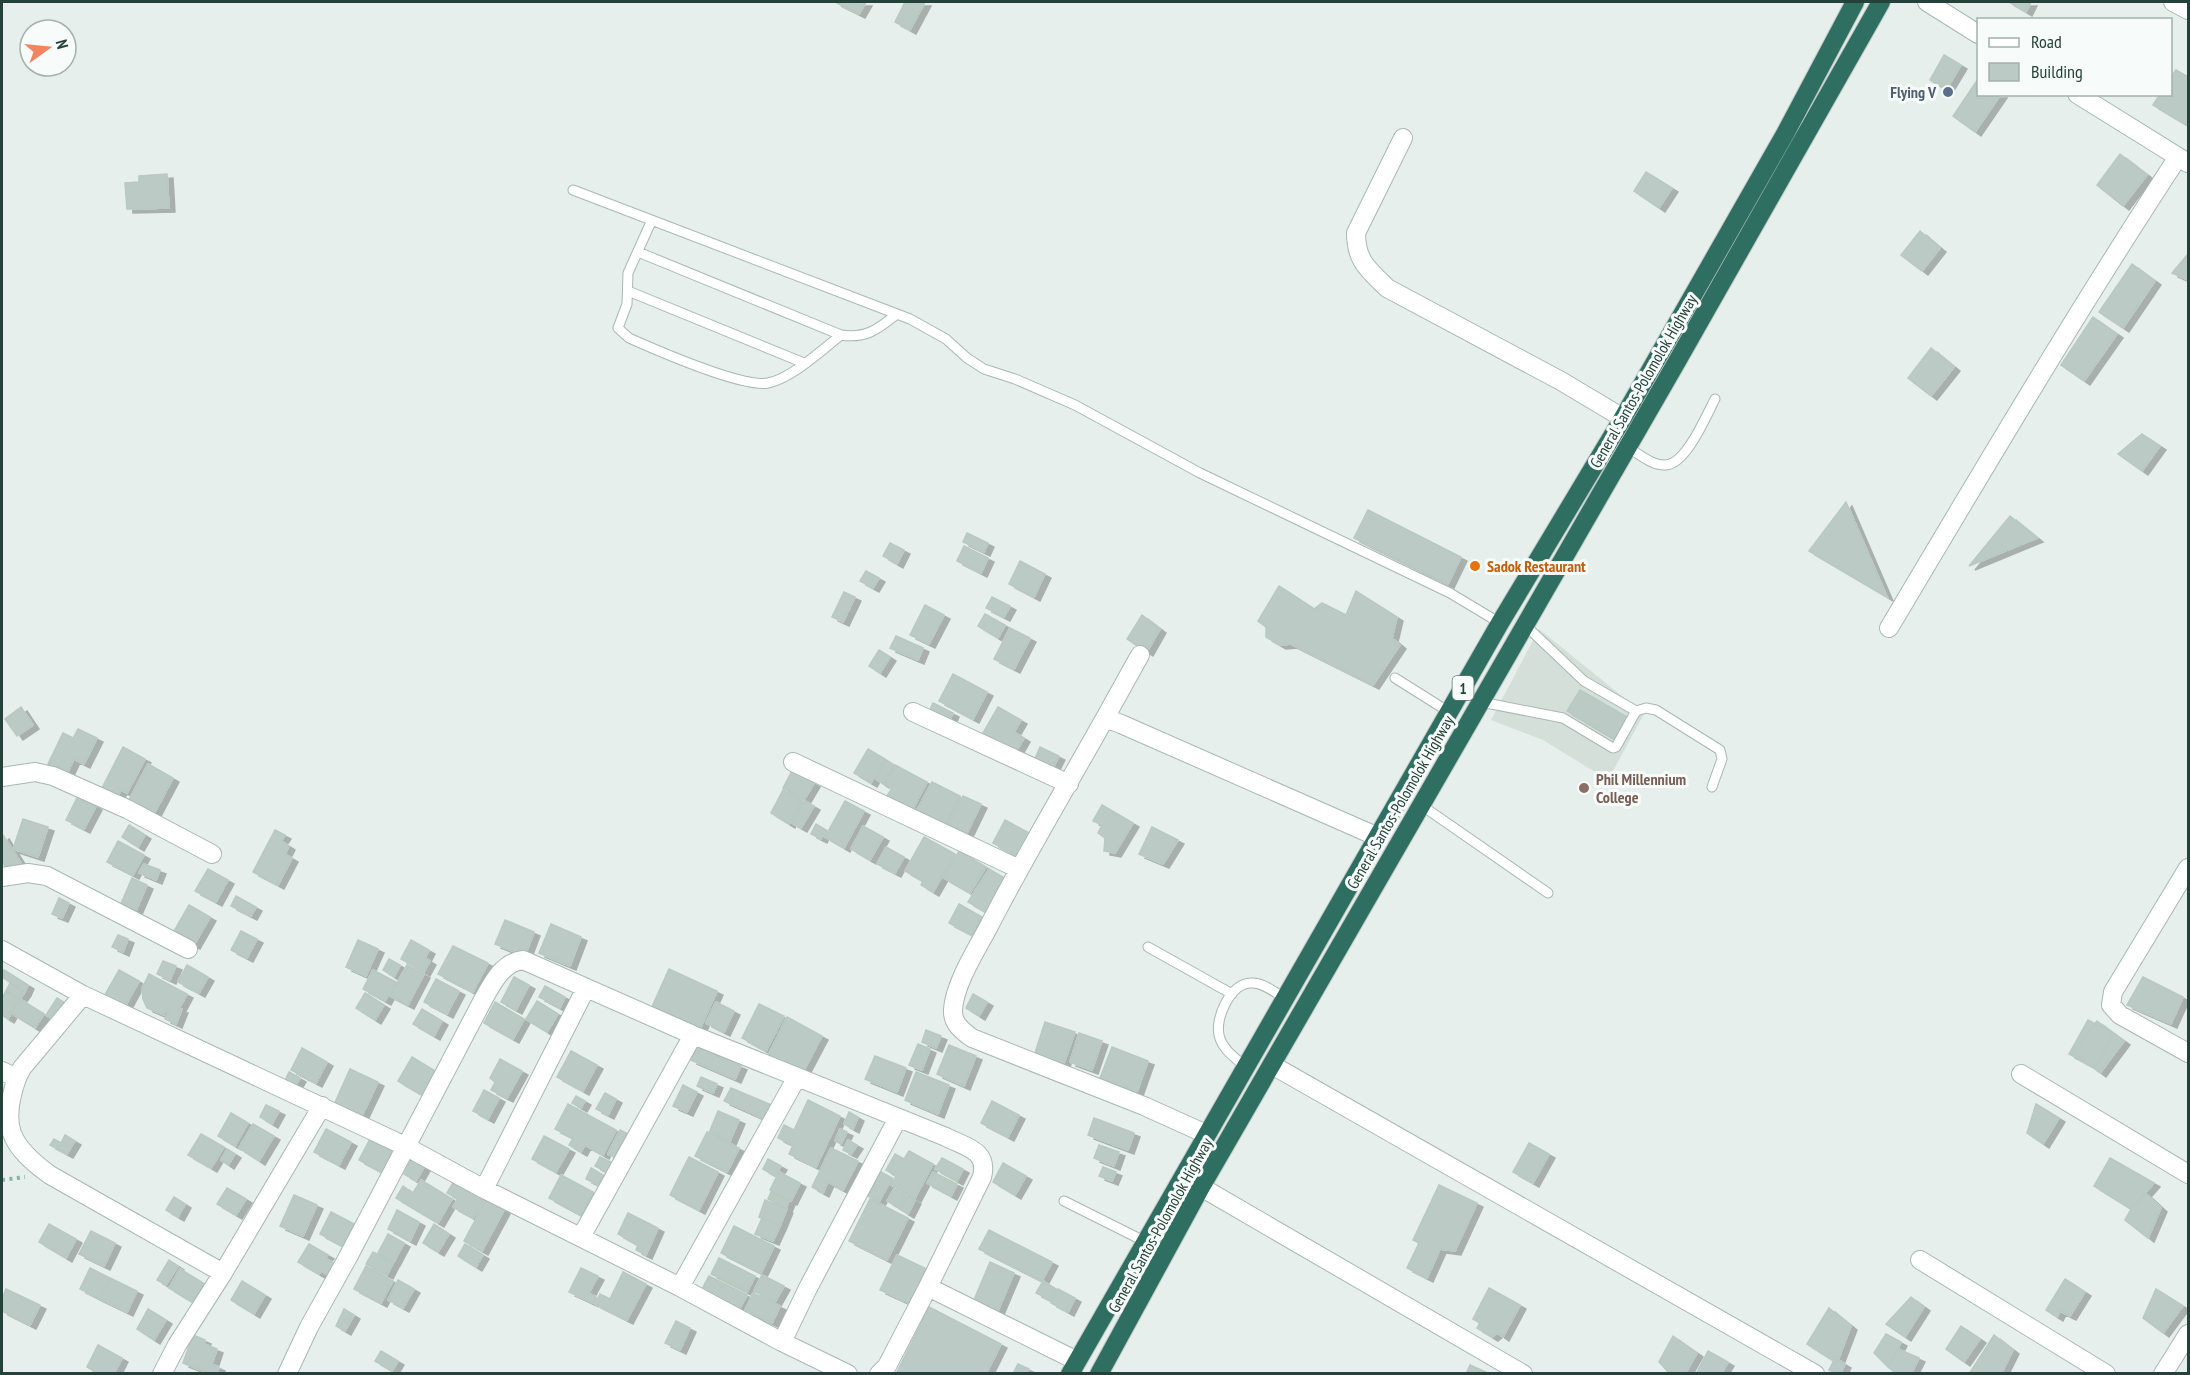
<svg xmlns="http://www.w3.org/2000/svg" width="2190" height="1375" font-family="'PT Sans Narrow',sans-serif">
<defs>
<filter id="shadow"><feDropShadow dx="6" dy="4" stdDeviation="0" flood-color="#0004"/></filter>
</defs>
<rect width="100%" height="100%" fill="#e6efeb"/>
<!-- built -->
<path fill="#d4dfda" d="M1539,629L1644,714L1608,780L1543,740L1491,720Z"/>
<!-- building -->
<path fill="#bbcac4" stroke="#b8c9c2" stroke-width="1.5" filter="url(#shadow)" d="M835,2H866L859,14Z
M905,2H925L910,30L895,22Z
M2009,2H2031L2026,12Z
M1944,55L1961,65L1946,90L1930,80Z
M2176,70L2188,77V126L2153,105L2160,94H2170V78Z
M1978,79V94H2001L1975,132L1953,116Z
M2120,154L2147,175L2123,206L2097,185Z
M1646,172L1672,188L1659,208L1634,191Z
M167,174L169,208L127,209L125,183L139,182V176Z
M1920,231L1940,248L1922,271L1901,255Z
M2188,254V280L2172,273Z
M2132,264L2155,281L2123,328L2099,312Z
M2093,317L2117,334L2084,381L2061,365Z
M1931,348L1954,367L1931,396L1908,378Z
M2142,434L2160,446L2142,471L2118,454Z
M1846,502L1887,597L1809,551Z
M1368,510L1461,557L1448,584L1354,538Z
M2010,516L2037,538L1969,566Z
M967,533L988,543L984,552L963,542Z
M890,543L904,550L897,564L883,556Z
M964,546L988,558L981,573L957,561Z
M1020,561L1045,574L1034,597L1009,584Z
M866,571L879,578L873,588L860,581Z
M1279,586L1314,609L1322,603L1346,615L1356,591L1397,617L1392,638L1400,645L1373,685L1291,644L1280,645L1266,637V627L1258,621Z
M844,592L855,597L843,622L832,617Z
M992,597L1010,606L1004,617L986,608Z
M925,605L944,615L929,644L910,635Z
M985,614L1005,625L998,638L978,626Z
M1142,615L1160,629L1147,652L1127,639Z
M1010,628L1030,638L1014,669L994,659Z
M896,636L923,648L918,660L890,648Z
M879,650L890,657L880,673L869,666Z
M953,674L987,692L973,719L939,701Z
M1580,690L1627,717L1614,739L1567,711Z
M933,703L953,713L948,724L928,714Z
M21,707L33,725L17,736L5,719Z
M998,707L1021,720L1014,732L1024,738L1016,752L983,733Z
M78,729L97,738L84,764L74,759L67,774L48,764L63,733L73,738Z
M123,747L145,759L127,793L121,790L116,800L100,792Z
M1040,747L1059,756L1052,770L1034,761Z
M868,749L885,759L871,783L854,773Z
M886,760L894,765L883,784L876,779Z
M148,764L173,778L152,818L127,804Z
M895,765L927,782L913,809L887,796L892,788L885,784Z
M792,771L814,783L804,800L783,788Z
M932,782L960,796L945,826L916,812Z
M783,790L802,801L789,824L771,813Z
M78,796L96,806L84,829L66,820Z
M963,796L981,804L967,833L949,824Z
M805,801L814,806L801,828L792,823Z
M845,801L864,811L844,848L825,837Z
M1102,805L1133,823L1115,853L1104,851L1105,838L1098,833L1102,825L1093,821Z
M23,819L48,827L38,857L13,849Z
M1005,820L1031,834L1019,857L993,843Z
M816,824L826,830L821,839L811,834Z
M129,825L145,835L138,847L122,837Z
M863,826L883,837L870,860L851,849Z
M1152,827L1178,840L1163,864L1139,854Z
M275,830L285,835L281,841L289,846L285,854L292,858L278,885L253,872Z
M3,835L21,863L8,871L2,861V836Z
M924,837L955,854L933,892L921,885L923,881L905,871Z
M118,841L144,855L133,875L107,862Z
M886,847L904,857L895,873L877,864Z
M959,851L986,867L970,893L944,878Z
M144,864L160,870L156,880L139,873Z
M208,869L228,880L216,902L195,891Z
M989,869L1011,882L991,915L968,902Z
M132,878L147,885L135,913L120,906Z
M236,896L256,907L251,916L231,906Z
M59,898L69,903L62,918L52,914Z
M959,904L982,917L972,935L949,923Z
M189,905L210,917L194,945L173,933Z
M505,920L534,932L525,956L495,944Z
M551,924L581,937L570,966L539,953Z
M241,931L257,939L247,958L231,950Z
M118,935L128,939L123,952L112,947Z
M358,940L378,949L366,976L346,967Z
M411,940L429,950L425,958L430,961L424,972L401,959Z
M453,946L488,963L473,992L438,974Z
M389,959L400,965L394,977L383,970Z
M163,961L176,966L170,980L157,974Z
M187,965L208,977L199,993L178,982Z
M407,965L424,974L408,1005L390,996Z
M669,969L717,991L700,1029L652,1007Z
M4,970L28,985L25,992L2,977Z
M119,970L139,981L122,1012L102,1000Z
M373,970L396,982L385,1001L363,989Z
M149,974L187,994L179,1009H182L176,1024L165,1019L169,1011L165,1010L164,1015L147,1008L143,999L142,989Z
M514,977L529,985L516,1010L501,1002Z
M2143,977L2183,997L2171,1024L2127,1005Z
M436,979L459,991L447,1014L424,1002Z
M10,983L25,992L20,999L6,991Z
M545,986L565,997L560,1008L539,997Z
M6,991L20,999L8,1019L2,1015V998Z
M365,993L384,1005L375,1020L356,1008Z
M973,994L987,1002L979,1016L966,1008Z
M57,998L68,1005L57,1022L46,1015Z
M20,999L44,1014L35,1028L11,1013Z
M537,1001L558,1014L547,1032L526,1019Z
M495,1002L524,1019L513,1039L484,1023Z
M716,1002L734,1011L724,1032L706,1023Z
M759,1004L784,1016L766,1051L742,1038Z
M422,1009L442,1021L434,1036L413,1024Z
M787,1017L822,1036L802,1074L768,1056Z
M2088,1020L2114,1034L2095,1068L2069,1054Z
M2097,1021L2124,1041L2100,1073L2073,1052Z
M1045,1022L1075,1032L1063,1066L1034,1056Z
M926,1030L941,1036L936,1048L922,1042Z
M1079,1033L1102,1041L1092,1070L1070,1062Z
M918,1044L930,1049L922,1070L909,1065Z
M949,1045L976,1056L964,1086L937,1074Z
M697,1047L741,1066L735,1079L691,1060Z
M1112,1047L1148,1061L1137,1092L1100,1078Z
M302,1048L327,1062L316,1083L291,1070Z
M571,1051L597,1065L583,1091L557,1077Z
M875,1056L906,1068L897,1092L865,1079Z
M412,1057L435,1071L422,1095L398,1081Z
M500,1059L522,1071L507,1098L491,1090L495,1082L490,1078Z
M350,1069L378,1082L360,1120L333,1107Z
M289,1072L300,1078L294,1088L284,1083Z
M916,1072L949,1085L938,1114L905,1100Z
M701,1077L717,1084L713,1093L697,1086Z
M683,1085L697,1092L687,1112L673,1106Z
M731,1088L776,1107L769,1121L724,1101Z
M484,1090L499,1098L488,1119L473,1111Z
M605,1093L616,1099L608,1115L596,1109Z
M576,1096L585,1101L581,1108L572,1103Z
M808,1100L840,1116L816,1167L789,1154L793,1145L778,1138L784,1125L794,1130Z
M992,1101L1019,1115L1008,1137L981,1123Z
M568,1104L616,1130L603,1155L585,1145L581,1152L569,1145L573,1138L555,1129Z
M2036,1104L2059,1118L2043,1144L2027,1133Z
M266,1105L279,1111L272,1124L260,1117Z
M718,1111L739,1120L730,1141L709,1133Z
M849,1112L858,1117L853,1129L844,1124Z
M231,1113L248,1123L235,1146L218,1136Z
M1094,1118L1134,1133L1128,1150L1088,1135Z
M253,1124L274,1136L259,1161L239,1148Z
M326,1129L351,1142L339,1165L314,1152Z
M840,1129L847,1132L841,1144L835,1141Z
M620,1130L632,1136L619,1160L608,1154Z
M707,1132L739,1148L727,1172L695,1156Z
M201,1134L224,1147L211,1168L188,1155Z
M65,1135L75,1141L67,1154L50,1145L54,1139L61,1143Z
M544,1136L569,1149L556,1172L532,1159Z
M370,1139L400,1155L389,1176L359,1160Z
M848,1140L857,1145L851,1154L843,1150Z
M1529,1143L1549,1154L1533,1183L1513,1172Z
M1099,1145L1119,1152L1114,1166L1094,1158Z
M831,1148L858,1161L843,1190L828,1182L823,1193L812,1187Z
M227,1149L235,1154L228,1165L221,1160Z
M909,1151L933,1164L915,1198L891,1185L896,1176L886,1170L895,1154L904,1159Z
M600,1157L613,1163L608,1173L595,1166Z
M689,1157L718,1172L699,1210L670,1195Z
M942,1158L963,1169L957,1181L935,1169Z
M2110,1158L2154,1183L2131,1209L2094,1186Z
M768,1159L781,1166L775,1176L763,1169Z
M411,1160L424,1167L416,1181L404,1174Z
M1003,1163L1026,1176L1015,1195L993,1182Z
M1103,1167L1116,1172L1112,1181L1099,1176Z
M591,1168L603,1175L598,1185L586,1179Z
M779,1172L800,1183L791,1201L770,1190Z
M881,1172L892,1178L879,1202L868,1196Z
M933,1172L957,1184L951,1196L927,1183Z
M561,1175L593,1192L581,1215L549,1198Z
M421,1180L452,1199L438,1223L396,1198L403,1186L413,1193Z
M454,1181L484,1200L473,1218L453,1207L458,1199L447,1193Z
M1439,1185L1477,1203L1455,1251L1440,1249L1427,1278L1407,1268L1419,1243L1413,1240Z
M227,1188L246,1199L236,1215L217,1204Z
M894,1189L906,1195L899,1208L887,1201Z
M771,1192L789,1201L786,1208L768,1199Z
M2145,1193L2161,1208L2148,1238L2125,1220L2131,1209Z
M294,1195L317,1205L303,1236L280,1226Z
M908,1196L915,1200L908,1214L901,1210Z
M174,1197L185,1204L178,1217L166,1210Z
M870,1199L908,1218L887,1260L849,1241Z
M486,1200L504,1210L482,1251L464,1241Z
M765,1200L787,1209L780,1226L759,1217Z
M397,1210L419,1222L410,1241L388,1229Z
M331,1212L362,1228L350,1250L320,1234Z
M628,1213L658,1228L646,1255L636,1250L638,1245L618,1234Z
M762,1218L780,1226L773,1241L755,1234Z
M49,1224L76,1239L66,1258L39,1242Z
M434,1224L449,1234L438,1252L423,1243Z
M734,1226L774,1246L761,1273L721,1253Z
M989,1230L1052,1262L1042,1281L979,1249Z
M91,1231L115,1243L104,1266L79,1254Z
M388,1234L404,1243L394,1262L378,1253Z
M309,1244L328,1255L325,1258L335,1264L328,1275L321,1271L319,1274L298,1262Z
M465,1244L483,1255L476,1267L458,1256Z
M373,1252L393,1263L387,1275L366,1264Z
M897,1255L929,1270L913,1305L880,1290Z
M719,1258L755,1276L747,1292L711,1274Z
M169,1260L178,1266L166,1285L157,1280Z
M990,1262L1014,1273L997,1313L973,1302Z
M366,1266L393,1281L381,1303L354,1289Z
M90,1268L110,1278L100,1299L80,1289Z
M581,1268L598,1276L589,1293L596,1297L593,1303L569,1292Z
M180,1269L203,1283L192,1302L169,1288Z
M623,1272L646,1284L627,1320L595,1304L600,1294L610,1299Z
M762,1275L784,1286L775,1302L754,1291Z
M709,1276L747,1295L739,1310L701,1291Z
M110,1278L137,1291L127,1312L100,1299Z
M2065,1279L2085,1292L2070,1316L2060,1311L2057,1317L2046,1310Z
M398,1280L414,1289L403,1308L388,1300Z
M242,1281L265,1295L254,1314L231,1300Z
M1043,1281L1056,1289L1050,1300L1036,1293Z
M1489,1288L1520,1305L1503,1337L1497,1333L1492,1337L1477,1328L1480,1323L1473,1319Z
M6,1289L40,1305L30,1325L2,1311V1299Z
M1058,1289L1075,1298L1068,1312L1051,1303Z
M2156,1289L2183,1306L2163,1333L2143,1318Z
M753,1293L780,1306L772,1323L745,1310Z
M1911,1297L1924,1307L1905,1337L1886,1324Z
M929,1307L1001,1344L986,1374H896Z
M1829,1308L1851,1326L1837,1363L1807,1344Z
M148,1309L166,1320L154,1340L137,1329Z
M344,1309L354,1315L345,1331L336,1326Z
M676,1321L690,1328L680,1350L665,1343Z
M1961,1326L1980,1339L1964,1362L1946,1349Z
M1886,1334L1901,1342L1888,1367L1874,1353Z
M193,1335L205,1340L204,1344L217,1349L212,1364L219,1367L217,1374H211L183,1363Z
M1994,1335L2013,1350L2001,1374H1969Z
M1673,1336L1697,1353L1685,1374H1670L1659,1362Z
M98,1345L122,1358L114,1374H99L87,1367Z
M1898,1349L1919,1358L1911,1374H1897L1888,1367Z
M381,1351L398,1361L392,1371L375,1361Z
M1708,1351L1728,1362L1721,1374H1696Z
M1835,1358L1845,1364L1840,1374L1829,1370Z
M1018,1364L1029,1369L1027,1374L1014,1372Z
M1470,1365L1486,1372L1485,1374H1466Z"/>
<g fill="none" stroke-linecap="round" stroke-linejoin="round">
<!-- lane casing -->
<g stroke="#a8b8b2" stroke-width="11">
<path id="lane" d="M573,190L910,319L946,339L967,358L984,369L1015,379L1075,405L1200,473L1450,593L1500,623
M651,222L628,273L627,304L618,328L629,338C656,350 743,388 768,383C792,378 822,350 841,335
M638,252L841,335C866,339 878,329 897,314
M628,291L804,363
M1627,447C1638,453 1652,466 1665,465C1686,465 1706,416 1715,399
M1525,625L1584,681L1636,711
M1395,678L1449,712
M1481,702L1563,718L1613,748L1616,747L1636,711L1646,708L1656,710L1720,750L1722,759L1712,787
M1421,805L1548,893
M1148,947L1232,994
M1246,1067C1235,1058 1222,1049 1219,1035C1215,1017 1231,983 1251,983C1263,982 1275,993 1285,998
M1064,1201L1146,1242"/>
</g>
<!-- street casing -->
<g stroke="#a8b8b2" stroke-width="20">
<path id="street" d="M2173,2L2188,10
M1403,138L1356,233C1356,261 1368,269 1387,288L1561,381L1623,418
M1889,628C1983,470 2077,311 2178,157
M913,712L1069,784
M1105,718L1140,655
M793,762L1019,869
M2,777L35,772L53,776L127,809L212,854
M2188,868L2113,992L2111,1005L2120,1015L2188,1053
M2,877L28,873L47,876L188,949
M2,950L83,995L405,1146L484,1189L680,1287L782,1342L848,1374
M1272,1065L1815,1374
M2,1071L17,1078L22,1068L83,995
M2021,1074L2188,1174
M17,1078C0,1126 10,1146 50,1175L223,1273
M1206,1134L1144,1106L972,1038C961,1030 952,1023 953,1009C955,983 977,949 989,926C1024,858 1063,793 1100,727L1105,718L1121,724L1378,837
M1201,1187L1523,1374
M484,1189L586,988
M581,1237L693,1035
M1920,1260L2106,1374
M680,1287L797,1077
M928,1287L1077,1361
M782,1342L808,1288L898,1118
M162,1374L177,1345L223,1273L322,1106
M287,1374L309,1327L348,1257L484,998C493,982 503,962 523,960L693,1035L946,1137C965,1147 989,1150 982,1177L928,1287L887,1366L879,1374
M2163,1374L2188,1334"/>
</g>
<!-- secondary casing -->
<g stroke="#a4bbb3" stroke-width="20">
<path id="secondary" d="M1927,2L1978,34
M2077,94L2188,163"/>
</g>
<!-- highway casing -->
<g stroke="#c2cac8" stroke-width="20">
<path id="highway" d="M1070,1374L1500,623L1623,418L1785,134L1855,2
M1099,1374L1201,1187L1675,365L1881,2"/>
</g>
<!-- path -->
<path stroke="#86b3a5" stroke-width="4" stroke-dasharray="3 4.5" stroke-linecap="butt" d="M2,1180L25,1177"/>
<!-- lane -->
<use href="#lane" stroke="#fff" stroke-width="9"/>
<!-- street -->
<use href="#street" stroke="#fff" stroke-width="18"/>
<!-- secondary -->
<use href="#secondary" stroke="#fff" stroke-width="18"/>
<!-- highway -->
<use href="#highway" stroke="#2f6f62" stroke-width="18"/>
</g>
<!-- markers -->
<circle fill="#5c6f8a" stroke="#f7fbf9" stroke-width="2" cx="1948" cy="92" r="6"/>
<circle fill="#e8710a" stroke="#f7fbf9" stroke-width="2" cx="1475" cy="566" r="6"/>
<circle fill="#8d6e63" stroke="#f7fbf9" stroke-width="2" cx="1584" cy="788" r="6"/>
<g text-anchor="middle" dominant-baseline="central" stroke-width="6" stroke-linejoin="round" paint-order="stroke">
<!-- shield labels -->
<rect fill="#f7fbf9" stroke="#637a73" stroke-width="1.5" x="1452.5" y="676" width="21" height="24" rx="4.5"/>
<g font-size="15" font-weight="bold" fill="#24423a">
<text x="1463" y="688">1</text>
</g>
<!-- service labels -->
<g font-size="16" font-weight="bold" fill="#4e5e75" stroke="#f7fbf9" text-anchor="end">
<text x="1936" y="92">Flying V</text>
</g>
<!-- street labels -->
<g font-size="16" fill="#24423a" stroke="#f7fbf9">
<text transform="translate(1643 381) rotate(-60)">General Santos-Polomolok Highway</text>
<text transform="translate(1400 802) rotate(-60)">General Santos-Polomolok Highway</text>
<text transform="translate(1160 1225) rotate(-61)">General Santos-Polomolok Highway</text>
</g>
<!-- food labels -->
<g font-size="16" font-weight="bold" fill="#c56008" stroke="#f7fbf9" text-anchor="start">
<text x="1487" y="566">Sadok Restaurant</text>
</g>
<!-- education labels -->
<g font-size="16" font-weight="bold" fill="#785e54" stroke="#f7fbf9" text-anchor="start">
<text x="1596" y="779">Phil Millennium<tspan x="1596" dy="18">College</tspan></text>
</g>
</g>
<!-- border -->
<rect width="2190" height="1375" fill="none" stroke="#24423a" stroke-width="6"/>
<!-- legend -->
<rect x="1977" y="18" width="195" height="78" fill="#f7fbf9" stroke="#a3b1ad" stroke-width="1.5"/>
<rect x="1989" y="38" width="30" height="9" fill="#ffffff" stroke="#a3b1ad" stroke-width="1.5"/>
<text x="2031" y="48" font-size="18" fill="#24423a">Road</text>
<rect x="1989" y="63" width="30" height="18" fill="#bbcac4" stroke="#a3b1ad" stroke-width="1.5"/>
<text x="2031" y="78" font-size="18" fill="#24423a">Building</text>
<!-- north arrow -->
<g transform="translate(48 48) rotate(75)"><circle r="28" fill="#f7fbf9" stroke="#a3b1ad" stroke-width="1.5"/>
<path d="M0-4.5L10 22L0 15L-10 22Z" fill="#f4845f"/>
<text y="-9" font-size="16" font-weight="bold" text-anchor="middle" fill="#24423a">N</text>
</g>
</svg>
